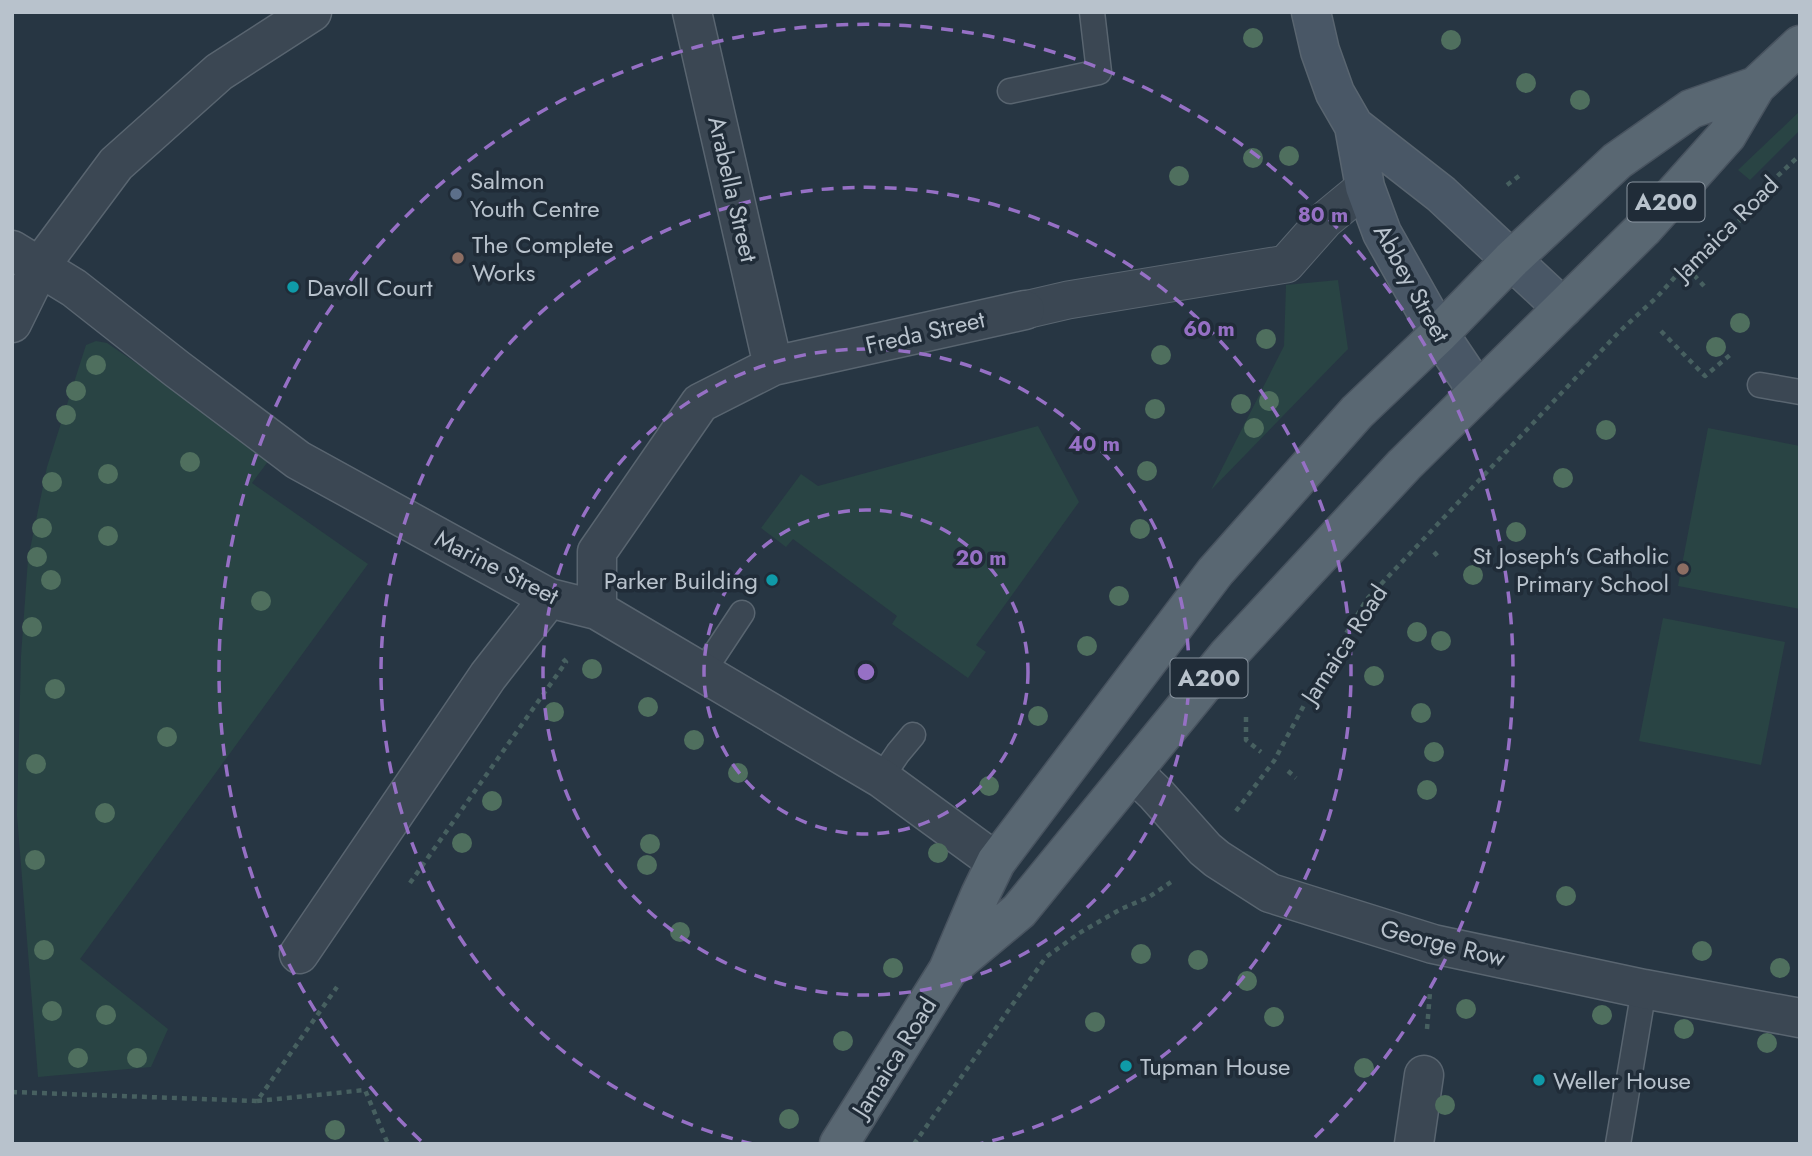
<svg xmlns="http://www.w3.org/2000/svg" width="1812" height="1156" font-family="Jost,sans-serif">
<rect width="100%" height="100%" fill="#273643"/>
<!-- green -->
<path fill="#294444" d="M1800,111V130L1750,180L1738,170Z
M1338,280L1348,349L1211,490L1284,346L1286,285Z
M96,341L107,343L272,456L252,483L368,564L80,959L168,1029L151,1067L38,1077L17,815L21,656L28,559L47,467L86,345Z
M1038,426L1079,502L976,645L986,652L968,678L892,624L897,616L793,539L786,547L761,528L801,474L818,486Z
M1708,428L1800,446V609L1678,586Z
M1663,618L1785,642L1761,765L1639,741Z"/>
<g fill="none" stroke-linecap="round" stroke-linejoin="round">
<!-- service casing -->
<g stroke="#596570" stroke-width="27">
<path id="service" d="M1010,91L1099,72L1092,12
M1760,385L1800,392
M703,672L742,613
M881,778L898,753L913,735
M1618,1144L1644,989"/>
</g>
<!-- pedestrian casing -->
<g stroke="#596570" stroke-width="39">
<path id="pedestrian" d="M1025,310L1068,300L1286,264L1325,220L1365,187"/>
</g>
<!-- minor casing -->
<g stroke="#596570" stroke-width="41">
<path id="minor" d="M692,12L773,366
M12,250L74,288L177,369L298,460L549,598L597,610L881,778L996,862
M12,323L40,266L116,164L219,72L312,12
M597,610V552L700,403L773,366L1025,310
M1133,772L1156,794L1205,849L1217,859L1270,893L1433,944L1644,989L1800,1018
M299,954L488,676L549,598
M1414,1144L1424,1075"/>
</g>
<!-- secondary casing -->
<g stroke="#596570" stroke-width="41">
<path id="secondary" d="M1311,12L1320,51L1335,93L1354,126L1365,187L1382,233L1439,334L1478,392
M1354,126L1441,194L1563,308"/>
</g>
<!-- primary casing -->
<g stroke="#48535f" stroke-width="41">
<path id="primary" d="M953,966L1019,911L1227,656L1404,465L1643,229L1727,135L1756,86L1800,45
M839,1144L948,970L980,895L996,862L1215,572L1357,412L1439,334L1511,260L1617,161L1691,109L1756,86"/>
</g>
<!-- path -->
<path stroke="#476060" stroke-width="4.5" stroke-dasharray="5 5" stroke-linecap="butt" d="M1507,185L1519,176
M1694,275L1704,286
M1661,331L1705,376L1730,355
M1434,552L1440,559
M1246,717V740L1261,752
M1288,771L1296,778
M1236,811L1274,761L1316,683L1367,599L1620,331L1657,297L1685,266L1732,228L1747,213L1770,183L1800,155
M410,883L566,662L563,659
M1427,1029L1430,992
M12,1092L257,1101L337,987
M257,1101L365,1090L388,1144
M914,1144L1046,957L1081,932L1121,909L1149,897L1171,882"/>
<!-- service -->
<use href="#service" stroke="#3b4753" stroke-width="24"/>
<!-- pedestrian -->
<use href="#pedestrian" stroke="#3b4753" stroke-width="37"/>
<!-- minor -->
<use href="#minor" stroke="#3b4753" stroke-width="38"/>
<!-- secondary -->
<use href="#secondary" stroke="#495766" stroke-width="38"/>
<!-- primary -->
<use href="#primary" stroke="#596772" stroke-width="38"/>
</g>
<!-- trees -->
<g fill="#4f6f5e">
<circle cx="1253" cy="38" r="10"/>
<circle cx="1451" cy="40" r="10"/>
<circle cx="1526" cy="83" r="10"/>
<circle cx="1580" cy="100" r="10"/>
<circle cx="1289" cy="156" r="10"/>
<circle cx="1253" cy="158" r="10"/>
<circle cx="1179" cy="176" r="10"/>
<circle cx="1740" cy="323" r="10"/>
<circle cx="1266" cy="339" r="10"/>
<circle cx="1716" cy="347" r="10"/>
<circle cx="1161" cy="355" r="10"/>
<circle cx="96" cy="365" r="10"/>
<circle cx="76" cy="391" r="10"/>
<circle cx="1269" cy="401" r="10"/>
<circle cx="1241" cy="404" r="10"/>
<circle cx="1155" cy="409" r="10"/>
<circle cx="66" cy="415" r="10"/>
<circle cx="1254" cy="428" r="10"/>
<circle cx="1606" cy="430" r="10"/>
<circle cx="190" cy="462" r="10"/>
<circle cx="1147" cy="471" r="10"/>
<circle cx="108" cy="474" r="10"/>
<circle cx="1563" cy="478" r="10"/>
<circle cx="52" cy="482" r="10"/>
<circle cx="42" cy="528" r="10"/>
<circle cx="1140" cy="529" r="10"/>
<circle cx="1516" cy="532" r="10"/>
<circle cx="108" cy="536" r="10"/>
<circle cx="37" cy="557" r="10"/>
<circle cx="1473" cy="575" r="10"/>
<circle cx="51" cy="580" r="10"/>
<circle cx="1119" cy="596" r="10"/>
<circle cx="261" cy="601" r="10"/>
<circle cx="32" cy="627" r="10"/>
<circle cx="1417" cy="632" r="10"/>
<circle cx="1441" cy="641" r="10"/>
<circle cx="1087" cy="646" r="10"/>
<circle cx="592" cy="669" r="10"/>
<circle cx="1374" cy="676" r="10"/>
<circle cx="55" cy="689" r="10"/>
<circle cx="648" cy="707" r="10"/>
<circle cx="554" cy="712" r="10"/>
<circle cx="1421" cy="713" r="10"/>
<circle cx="1038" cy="716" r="10"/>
<circle cx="167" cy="737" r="10"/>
<circle cx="694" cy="740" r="10"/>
<circle cx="1434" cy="752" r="10"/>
<circle cx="36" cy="764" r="10"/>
<circle cx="738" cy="773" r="10"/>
<circle cx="989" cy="786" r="10"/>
<circle cx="1427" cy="790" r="10"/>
<circle cx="492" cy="801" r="10"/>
<circle cx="105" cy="813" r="10"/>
<circle cx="462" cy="843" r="10"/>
<circle cx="650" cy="844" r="10"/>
<circle cx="938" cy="853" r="10"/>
<circle cx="35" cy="860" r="10"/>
<circle cx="647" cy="865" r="10"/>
<circle cx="1566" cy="896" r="10"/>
<circle cx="680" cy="932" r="10"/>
<circle cx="44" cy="950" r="10"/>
<circle cx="1702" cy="951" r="10"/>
<circle cx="1141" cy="954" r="10"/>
<circle cx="1198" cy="960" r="10"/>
<circle cx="893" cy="968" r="10"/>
<circle cx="1780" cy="968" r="10"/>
<circle cx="1247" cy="981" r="10"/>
<circle cx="1466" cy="1009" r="10"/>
<circle cx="52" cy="1011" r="10"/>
<circle cx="106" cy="1015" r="10"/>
<circle cx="1602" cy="1015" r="10"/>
<circle cx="1274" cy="1017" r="10"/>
<circle cx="1095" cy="1022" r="10"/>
<circle cx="1684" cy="1029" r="10"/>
<circle cx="843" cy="1041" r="10"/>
<circle cx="1767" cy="1043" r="10"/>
<circle cx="78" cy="1058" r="10"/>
<circle cx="137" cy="1058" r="10"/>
<circle cx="1364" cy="1068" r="10"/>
<circle cx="1445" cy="1105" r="10"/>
<circle cx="789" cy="1119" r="10"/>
<circle cx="335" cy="1130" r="10"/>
</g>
<!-- distance rings -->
<g fill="none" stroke="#9670c5" stroke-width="3.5" stroke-dasharray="12 9">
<circle cx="866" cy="672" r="162"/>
<circle cx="866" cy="672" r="323"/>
<path d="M753 1144A485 485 0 1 1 979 1144"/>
<path d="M421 1141A647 647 0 1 1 1311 1141"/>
</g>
<!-- markers -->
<circle fill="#5c6f8a" stroke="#202c38" stroke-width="2.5" cx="456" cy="194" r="7"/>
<g fill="#8d6e63" stroke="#202c38" stroke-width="2.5">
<circle cx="458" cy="258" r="7"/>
<circle cx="1683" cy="569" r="7"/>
</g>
<g fill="#0f9aa8" stroke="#202c38" stroke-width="2.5">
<circle cx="293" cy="287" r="7"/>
<circle cx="772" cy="580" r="7"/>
<circle cx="1126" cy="1066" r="7"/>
<circle cx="1539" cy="1080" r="7"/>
</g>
<g text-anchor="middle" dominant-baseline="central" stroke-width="7" stroke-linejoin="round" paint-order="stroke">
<!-- shield labels -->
<g fill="#202c38" stroke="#8a95a0" stroke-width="2">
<rect x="1627.5" y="182.5" width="77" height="39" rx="5"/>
<rect x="1170.5" y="658.5" width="77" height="39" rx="5"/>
</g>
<g font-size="23" font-weight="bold" fill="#b8c2cc">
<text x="1666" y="202">A200</text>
<text x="1209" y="678">A200</text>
</g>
<!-- poi labels -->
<g font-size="24" fill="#b8c2cc" stroke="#202c38" text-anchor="start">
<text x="470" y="180">Salmon<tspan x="470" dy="28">Youth Centre</tspan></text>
<text x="472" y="244">The Complete<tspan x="472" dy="28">Works</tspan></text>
<text x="307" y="287">Davoll Court</text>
<text x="1669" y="555" text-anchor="end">St Joseph's Catholic<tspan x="1669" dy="28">Primary School</tspan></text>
<text x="758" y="580" text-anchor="end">Parker Building</text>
<text x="1140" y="1066">Tupman House</text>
<text x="1553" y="1080">Weller House</text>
</g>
<!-- street labels -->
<g font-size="24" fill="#b8c2cc" stroke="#202c38">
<text transform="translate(733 189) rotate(77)">Arabella Street</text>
<text transform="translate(1726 228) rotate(-45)">Jamaica Road</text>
<text transform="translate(1412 283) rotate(61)">Abbey Street</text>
<text transform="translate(925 332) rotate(-13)">Freda Street</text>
<text transform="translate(497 567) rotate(27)">Marine Street</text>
<text transform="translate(1344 644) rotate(-57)">Jamaica Road</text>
<text transform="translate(1443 943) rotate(14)">George Row</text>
<text transform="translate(894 1057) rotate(-58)">Jamaica Road</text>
</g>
</g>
<circle cx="866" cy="672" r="10" fill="#9670c5" stroke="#202c38" stroke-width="3.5"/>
<g font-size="21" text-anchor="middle" font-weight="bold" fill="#9670c5" stroke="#202c38" stroke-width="7" stroke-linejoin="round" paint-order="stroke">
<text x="1323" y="222">80 m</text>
<text x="1209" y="336">60 m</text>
<text x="1094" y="451">40 m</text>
<text x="981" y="565">20 m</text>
</g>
<!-- border -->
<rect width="1812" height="1156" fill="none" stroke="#b8c2cc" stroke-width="28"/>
</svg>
